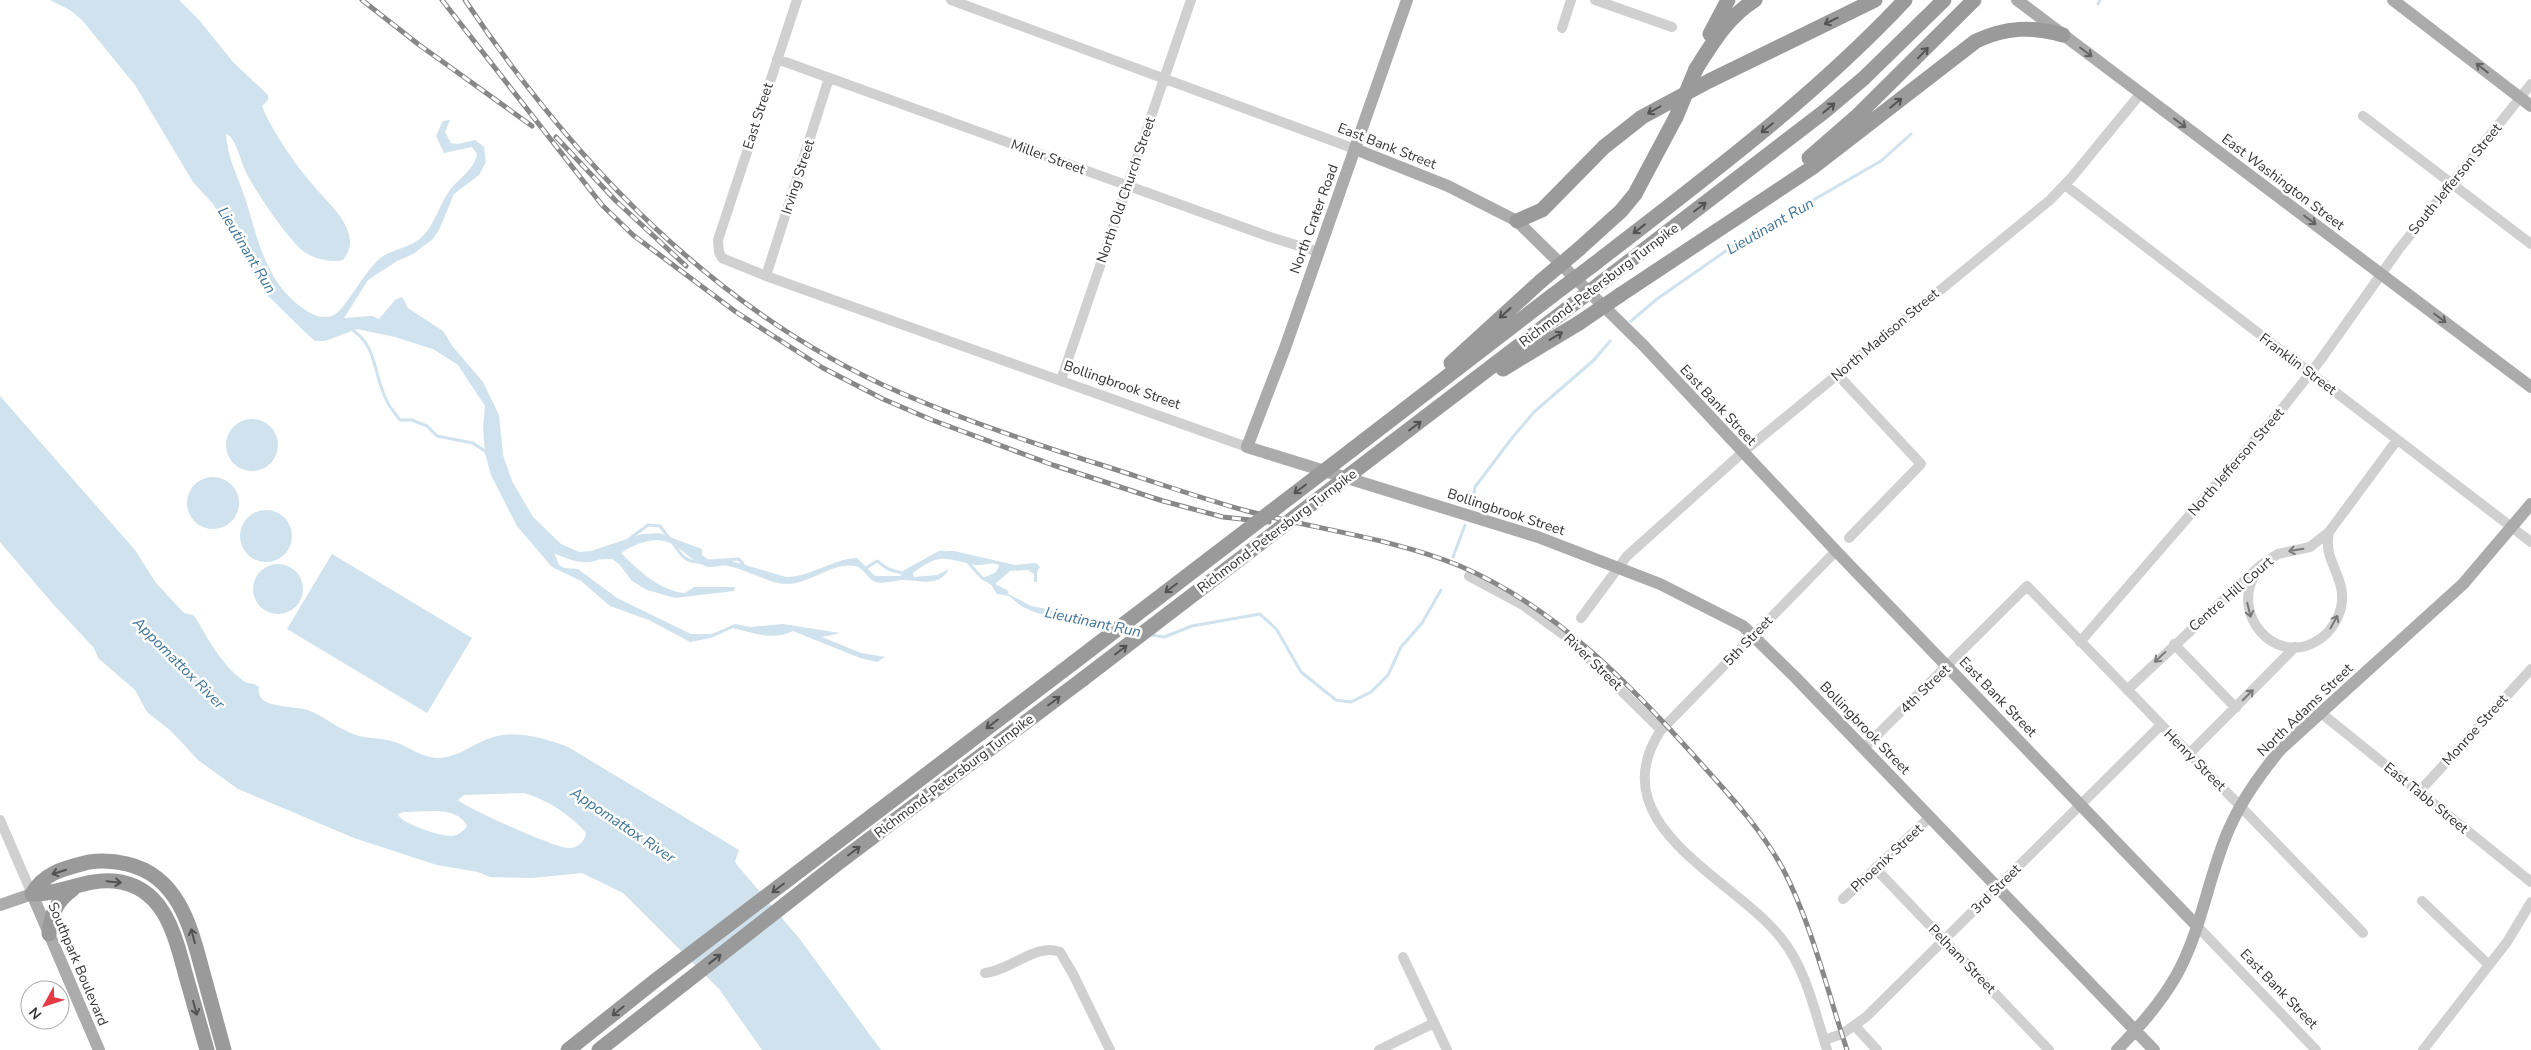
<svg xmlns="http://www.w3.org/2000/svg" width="2531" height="1050" font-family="'Nunito Sans',sans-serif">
<rect width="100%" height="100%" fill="#fff"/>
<!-- water -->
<path fill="#cfe2ee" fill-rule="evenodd" d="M50,0H179L199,20L233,62L268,95V100L262,106C270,128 297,167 313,185C325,200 344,215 349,235C352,245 349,252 343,260C332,263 315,259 306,253C290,243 253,188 245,170C240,160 236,137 226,134C227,156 237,175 244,195C258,237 264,282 304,309C312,315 322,319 332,316C346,311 364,269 383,256C395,249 411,247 421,238C435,225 439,205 450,190C459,178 474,170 477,154L472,147L444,153L436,136L443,121L450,120L445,132L451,143L458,144L475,140L484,147L486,162L479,175L454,194L439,230L433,239L413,254L397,261L368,280L344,318L372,316L379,319L395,300L402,297L408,308L443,331L453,347L483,382L499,415L503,455L512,481L533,517L561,544L579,552L591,551L642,534L659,533L702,549V555L710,561L724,559L786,577C811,577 832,559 857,558L875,576H900L920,562L948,551H954L1015,565L1036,563L1040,567L1037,572V582H1034V574L1028,570L1010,571L995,584L999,589L1031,606L1069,613L1090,622L1085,626L1034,612L1021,606L1009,596L997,594L989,581L983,578C990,574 997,575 999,565C991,561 984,566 976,565C945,560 942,551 913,573L914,577L937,575L949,569C938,589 919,579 902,580C893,581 883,584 875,582C867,578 863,567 855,566C830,561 807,589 778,583C761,579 745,569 728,566C721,564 713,569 705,566C694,562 687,554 677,547C660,534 637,542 621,553C638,570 660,591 685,593L694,587H735L734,591L675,598L647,590L632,581L619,564L612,559L580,560L553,550L559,565L564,568L578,569L617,598L691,634H712L735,624L751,627L783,624L840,633L822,637L861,653L885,657L877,662L860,658L793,631C774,641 753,633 733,628L711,638L690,642L649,620L610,606L581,581L552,567L517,526L491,475L485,453L483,427L485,406L458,365L433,349L395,337L357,329L325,341H315L307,334L264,292L213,204L193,182L135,85L82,20L70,10Z
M0,396L135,550L156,583L184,613L193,615L197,620C210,643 221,663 242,680C248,685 254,682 259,687C255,711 293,704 310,711C328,718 344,734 364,737C377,739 384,738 398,743C409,748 425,758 437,758C455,758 467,748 483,741C511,728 541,737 568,747L739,850L735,861L737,865L799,938L881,1050H762L719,989L623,893L582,873L532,878L490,877L478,872L437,865L354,838L238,789L198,760L171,731L147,712L135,690L98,658L94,648L53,604L0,542ZM523,793C545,798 572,816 586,833C585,842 577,849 567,848C554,847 468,809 458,800L464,795ZM404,812C424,812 457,805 467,826C464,831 457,836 451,836C440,836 401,824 398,814Z
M226 445a26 26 0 1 1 52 0a26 26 0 1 1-52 0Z
M187 503a26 26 0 1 1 52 0a26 26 0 1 1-52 0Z
M240 536a26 26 0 1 1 52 0a26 26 0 1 1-52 0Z
M332,554L472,638L427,713L287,629Z
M253 589a25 25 0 1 1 50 0a25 25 0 1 1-50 0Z"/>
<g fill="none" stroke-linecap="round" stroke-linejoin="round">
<!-- stream -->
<path stroke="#cfe2ee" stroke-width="3" d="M2098,4L2100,0
M1631,321L1657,299L1730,248L1881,161L1911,134
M348,327C379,345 372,373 387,401C390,408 396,414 400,420H412L427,426L437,436L473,443L488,453
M1472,505L1475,487L1512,438L1534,412L1594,360L1610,341
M629,539L648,525L660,526L669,538
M673,543C680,554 686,563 700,562
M552,551C566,557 586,566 600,557
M1453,557L1465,525
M965,559L982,578L1007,592
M707,561L739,559L746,568
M864,569L877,561L888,569L902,573L940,552L946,553
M1087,622L1113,627
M1151,635L1164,637L1192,626L1260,614L1277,630L1301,672L1336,700L1351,702L1371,692L1388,675L1401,647L1422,623L1441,590"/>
<!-- minor -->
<path stroke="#d0d0d0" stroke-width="10" d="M797,0L718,240L719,252L722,258L766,276L1247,447
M951,0L1355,149
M1595,0L1672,27
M1562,28L1571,0
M777,59L1270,237L1319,252
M2363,116L2531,244
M2065,185L2531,542
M766,276L829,78
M1837,374L1921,464L1849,538
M1061,380L1191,0
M2255,575C2231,614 2274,665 2315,642C2334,632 2346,608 2341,587C2336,566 2324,555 2329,532
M1469,576L1523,605L1568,638L1661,730
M1581,618L1627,556L1742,453L2050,200L2072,177L2141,93
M2080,642L2285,405L2319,362L2399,249L2531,84
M2174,644L2236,708
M2127,690L2261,565L2278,554L2310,547L2329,532L2397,440
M2321,713L2531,882
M1864,748L2027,586L2363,933
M2189,754L2295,647
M2419,792L2531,669
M0,820L32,894
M1875,868L2049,1050
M1843,899L1930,817
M2422,901L2489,965
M2197,926L2316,1050
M1403,957L1447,1050
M985,973C1009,971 1038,942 1060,952L1073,974L1110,1050
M1855,1026L1877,1050
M1824,1040L1842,1034L1866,1017L2161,725
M1379,1050L1434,1023
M1827,1050C1815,1012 1806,969 1781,938C1734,878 1598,825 1661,730L1836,551
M2423,1050L2507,942L2531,902"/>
<!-- major -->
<path stroke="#ababab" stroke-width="12" d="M1407,0L1285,348L1247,447L1538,537L1660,584L1743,626L1796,678L2154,1050
M2017,0L2531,387
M2393,0L2531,106
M1355,149L1448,186L1517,221L1644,346L1836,551L2197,926
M0,905L32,894L99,1050
M2117,1050C2139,1027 2160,1004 2176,976C2202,930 2208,876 2229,829C2242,799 2261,773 2281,749L2463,584L2531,504"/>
<!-- highway -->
<path stroke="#9a9a9a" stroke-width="15" d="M1710,34L1728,0
M1696,69C1713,42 1728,17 1755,0
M1809,158L1856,117L1974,0
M1517,221L1542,210L1604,147L1642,117L1709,81L1875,0
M1579,249L1621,211L1635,194L1676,117
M1593,265C1701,181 1811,100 1905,0
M1606,279L1825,111L1864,78L1944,0
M1620,295L1813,167L1976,41C2006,27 2032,26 2063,35
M1451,363L1541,281
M1503,369L1579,323
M1390,444L1567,309
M1353,449L1553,295
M49,934C51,914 56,901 73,889
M207,1050C200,1025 193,1001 186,976C175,936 165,886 114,881C86,878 60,895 32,894C44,872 66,868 89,862C102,860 115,861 127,864C179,876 191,928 203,973C210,999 217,1024 224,1050
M568,1050L656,980L1073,663
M599,1050L838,863L1083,679"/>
<!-- rail casing -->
<g stroke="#888" stroke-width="5">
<path id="rail" d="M362,0L418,44L532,126
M442,0L602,205L633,235L736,312L823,368L883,399L932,420L1053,465L1163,501L1223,517L1269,522
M465,0C574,163 718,314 901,393C968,422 1038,445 1108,467C1154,482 1200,498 1247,511C1316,529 1395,539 1460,566C1558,608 1635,689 1705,768C1734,800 1762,831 1783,869C1812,925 1827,990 1847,1050
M556,137L616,201L686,266"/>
</g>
<!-- rail -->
<use href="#rail" stroke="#fff" stroke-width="3" stroke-dasharray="9" stroke-linecap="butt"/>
<!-- highway-bridge -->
<path stroke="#9a9a9a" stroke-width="15" d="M1676,117L1696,69
M1541,281L1579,249
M1553,295L1593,265
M1567,309L1606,279
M1579,323L1620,295
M1073,663L1353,449
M1083,679L1390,444"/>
</g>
<!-- one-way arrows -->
<defs><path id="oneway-shaft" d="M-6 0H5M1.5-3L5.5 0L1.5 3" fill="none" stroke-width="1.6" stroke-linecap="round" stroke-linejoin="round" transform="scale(1.25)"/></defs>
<g stroke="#525252">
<use href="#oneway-shaft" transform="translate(1831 21) rotate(154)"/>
<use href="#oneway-shaft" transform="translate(1923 53) rotate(-46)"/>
<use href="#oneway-shaft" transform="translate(1896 103) rotate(-39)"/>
<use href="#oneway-shaft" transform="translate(1829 108) rotate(-40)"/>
<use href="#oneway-shaft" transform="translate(1654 110) rotate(150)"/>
<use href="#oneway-shaft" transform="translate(1767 128) rotate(141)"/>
<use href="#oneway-shaft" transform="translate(1700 207) rotate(-37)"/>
<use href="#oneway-shaft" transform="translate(1639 229) rotate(142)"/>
<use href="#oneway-shaft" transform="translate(1505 313) rotate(138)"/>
<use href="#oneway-shaft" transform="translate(1556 336) rotate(-31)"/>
<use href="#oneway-shaft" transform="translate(1415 426) rotate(-37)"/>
<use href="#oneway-shaft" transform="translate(1300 489) rotate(143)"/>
<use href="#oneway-shaft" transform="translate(1171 588) rotate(143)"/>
<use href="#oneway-shaft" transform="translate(1121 650) rotate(-37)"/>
<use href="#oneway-shaft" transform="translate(1054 701) rotate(-37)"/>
<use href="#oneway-shaft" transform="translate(992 724) rotate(143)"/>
<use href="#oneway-shaft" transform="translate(854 851) rotate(-37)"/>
<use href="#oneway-shaft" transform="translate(59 872) rotate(162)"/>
<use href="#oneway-shaft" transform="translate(114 882) rotate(6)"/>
<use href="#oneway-shaft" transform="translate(778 888) rotate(143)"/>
<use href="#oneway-shaft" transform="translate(193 936) rotate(-105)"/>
<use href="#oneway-shaft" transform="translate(715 959) rotate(-38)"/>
<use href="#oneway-shaft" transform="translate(195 1008) rotate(75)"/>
<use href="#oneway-shaft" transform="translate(618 1011) rotate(141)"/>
</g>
<g stroke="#636363">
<use href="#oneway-shaft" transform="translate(2086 52) rotate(37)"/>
<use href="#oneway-shaft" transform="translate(2482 68) rotate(-142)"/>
<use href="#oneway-shaft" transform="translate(2180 123) rotate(37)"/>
<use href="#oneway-shaft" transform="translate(2310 220) rotate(37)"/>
<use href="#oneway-shaft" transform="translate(2440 318) rotate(37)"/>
</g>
<g stroke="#7a7a7a">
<use href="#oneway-shaft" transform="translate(2296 550) rotate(170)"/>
<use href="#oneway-shaft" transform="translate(2249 610) rotate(76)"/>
<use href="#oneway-shaft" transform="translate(2334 622) rotate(-61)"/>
<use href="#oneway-shaft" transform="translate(2160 657) rotate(137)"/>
<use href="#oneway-shaft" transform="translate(2248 695) rotate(-45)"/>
</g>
<g text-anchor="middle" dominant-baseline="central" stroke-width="5" stroke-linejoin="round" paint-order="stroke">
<!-- street labels -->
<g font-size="14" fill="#333" stroke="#fff">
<text transform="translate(758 116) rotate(-72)">East Street</text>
<text transform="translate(1387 146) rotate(21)">East Bank Street</text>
<text transform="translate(1048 157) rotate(20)">Miller Street</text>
<text transform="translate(798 177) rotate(-72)">Irving Street</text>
<text transform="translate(2455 179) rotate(-51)">South Jefferson Street</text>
<text transform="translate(2283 182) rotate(37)">East Washington Street</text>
<text transform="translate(1126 190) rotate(-71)">North Old Church Street</text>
<text transform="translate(1314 219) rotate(-70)">North Crater Road</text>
<text transform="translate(1599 285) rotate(-37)">Richmond-Petersburg Turnpike</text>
<text transform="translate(1885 335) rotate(-40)">North Madison Street</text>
<text transform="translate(2298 364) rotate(37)">Franklin Street</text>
<text transform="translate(1122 385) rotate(19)">Bollingbrook Street</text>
<text transform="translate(1718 405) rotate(47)">East Bank Street</text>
<text transform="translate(2236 462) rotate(-49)">North Jefferson Street</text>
<text transform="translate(1506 512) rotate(18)">Bollingbrook Street</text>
<text transform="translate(1277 531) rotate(-37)">Richmond-Petersburg Turnpike</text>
<text transform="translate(2231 594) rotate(-41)">Centre Hill Court</text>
<text transform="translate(1748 641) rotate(-46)">5th Street</text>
<text transform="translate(1593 662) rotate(44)">River Street</text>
<text transform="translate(1925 689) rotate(-44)">4th Street</text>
<text transform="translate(1998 697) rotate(46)">East Bank Street</text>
<text transform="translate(2305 710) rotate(-44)">North Adams Street</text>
<text transform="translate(1865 728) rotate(46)">Bollingbrook Street</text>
<text transform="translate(2475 730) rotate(-48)">Monroe Street</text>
<text transform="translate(2195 760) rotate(45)">Henry Street</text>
<text transform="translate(954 776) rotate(-37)">Richmond-Petersburg Turnpike</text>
<text transform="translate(2426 798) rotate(39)">East Tabb Street</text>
<text transform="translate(1887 858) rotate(-43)">Phoenix Street</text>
<text transform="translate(1996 889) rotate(-45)">3rd Street</text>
<text transform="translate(1962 959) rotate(46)">Pelham Street</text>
<text transform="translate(78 964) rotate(67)">Southpark Boulevard</text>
<text transform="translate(2279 989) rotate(46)">East Bank Street</text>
</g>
<!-- water labels -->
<g font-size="15" font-style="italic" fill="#3f7597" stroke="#fff">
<text transform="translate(1770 226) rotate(-30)">Lieutinant Run</text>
<text transform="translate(247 250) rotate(59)">Lieutinant Run</text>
<text transform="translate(1093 622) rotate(12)">Lieutinant Run</text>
<text transform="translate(179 663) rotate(45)">Appomattox River</text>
<text transform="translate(623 825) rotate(34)">Appomattox River</text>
</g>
</g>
<!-- north arrow -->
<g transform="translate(45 1005) rotate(230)"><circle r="24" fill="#ffffff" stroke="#adadad"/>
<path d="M0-4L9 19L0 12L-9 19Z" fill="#e63946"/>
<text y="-8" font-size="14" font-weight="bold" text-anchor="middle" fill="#333333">N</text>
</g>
</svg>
